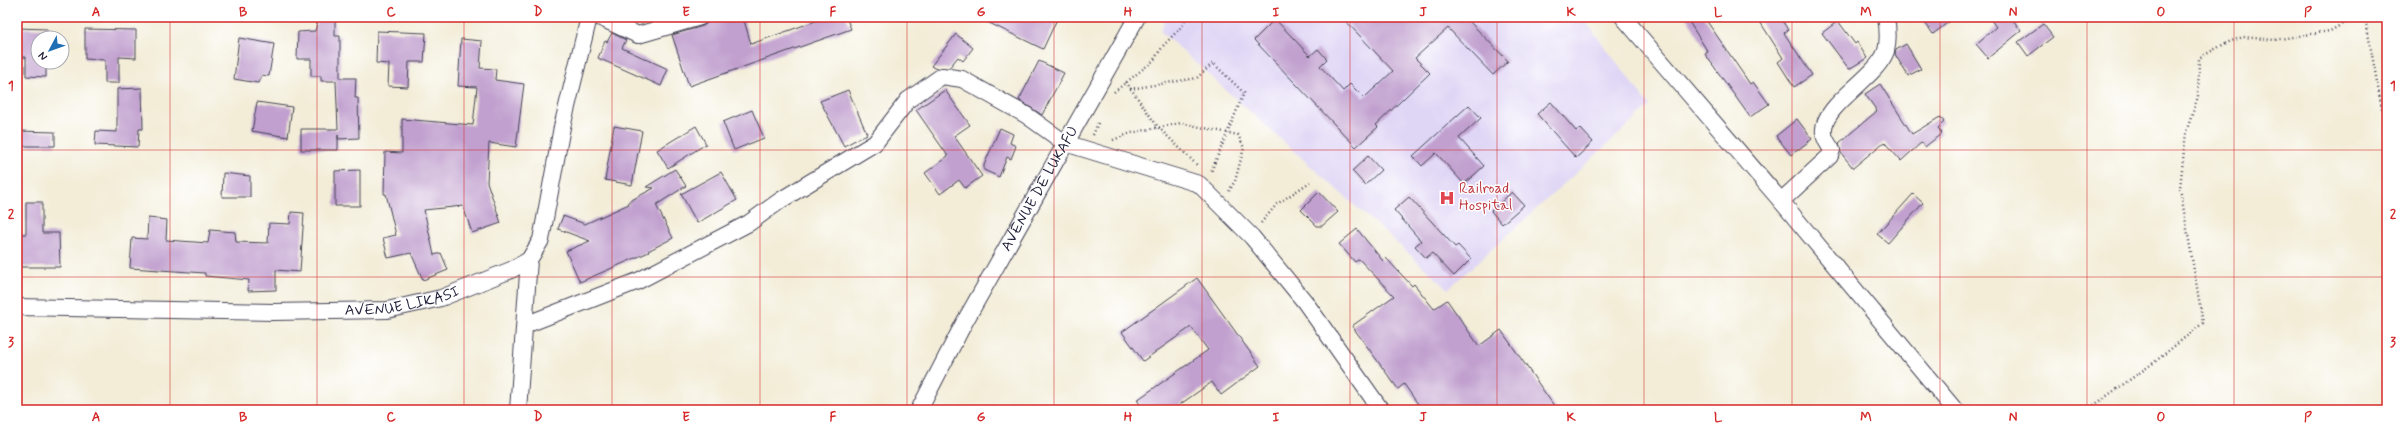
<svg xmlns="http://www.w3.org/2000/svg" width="2404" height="427" font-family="Mynerve,sans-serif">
<rect width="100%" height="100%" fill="#fff"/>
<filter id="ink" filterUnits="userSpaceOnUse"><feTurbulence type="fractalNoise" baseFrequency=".025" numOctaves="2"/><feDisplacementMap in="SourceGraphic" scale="8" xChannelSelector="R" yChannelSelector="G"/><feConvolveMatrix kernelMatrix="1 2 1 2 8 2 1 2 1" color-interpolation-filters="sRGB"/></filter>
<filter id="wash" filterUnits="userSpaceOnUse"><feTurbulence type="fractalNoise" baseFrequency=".012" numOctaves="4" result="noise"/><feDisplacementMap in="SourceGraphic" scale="16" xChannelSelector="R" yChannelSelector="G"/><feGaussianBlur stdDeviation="0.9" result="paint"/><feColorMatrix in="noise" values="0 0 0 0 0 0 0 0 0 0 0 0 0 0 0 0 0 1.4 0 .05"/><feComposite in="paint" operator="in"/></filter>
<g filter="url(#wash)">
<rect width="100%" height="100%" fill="#f3edd8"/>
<!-- built -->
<path fill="#dfd5f5" d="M1166,17H1582L1650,106L1448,289L1160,31Z"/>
<g id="blocks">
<!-- building -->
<path fill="#c1a0cf" d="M709,17H743L751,44L827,17H846L851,29L689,86L672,35L703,26L707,23Z
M977,17H1058L1043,49Z
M1342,17H1465L1508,61L1493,75L1448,28L1415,58L1430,73L1376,125L1378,127L1356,147L1254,40L1275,19L1310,56L1318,49L1327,59L1320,66L1343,91L1350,84L1364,98L1393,71Z
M1686,17H1704L1750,84L1753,82L1769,104L1750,117L1705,54L1708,52Z
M1757,17H1780L1788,30L1784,33L1812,75L1794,87L1778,62L1783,58Z
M1921,17H1955L1933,34Z
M1989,17H2011L2021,31L1988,58L1976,44L1996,27Z
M318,20L335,21V36H340V78H356L355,98H358L359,138L338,139V135V150H301V129H338L336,81H321V76H311V59H297L298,32L315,31Z
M1838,21L1855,44L1857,42L1867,58L1849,69L1822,33Z
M2043,24L2053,37L2028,56L2018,42Z
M17,28L47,29V38H38V62H46V77L26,76V57H17Z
M85,29L136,30V58L119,57V83H105V60L85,59Z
M377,31L426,33L424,62H409L408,87L388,86L389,64L376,63Z
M612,33L626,40L622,48L668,69L661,86L598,58L605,41L607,42Z
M956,34L973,48L963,61L958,57L949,68L936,69L931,66Z
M239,38L274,44L269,76L262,75L258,83L234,79Z
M461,39L482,41L480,68L496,69L495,80L524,84L516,147L489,143L487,182L501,223L472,233L463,206L424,210L434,255L441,253L448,270L423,280L411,253L388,258L383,238L396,235L386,194H384L385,152L402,153V119L473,125L477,87L458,86Z
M1906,44L1921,69L1908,76L1895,54L1896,50Z
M1039,61L1064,73L1042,115L1019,100Z
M1880,84L1912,134L1940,117L1944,122L1938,128L1942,133L1925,147L1922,142L1901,161L1884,142L1853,168L1841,153L1839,143L1877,111L1865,94Z
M142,88L143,129H139L138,147L95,145L96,131L117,132V89Z
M848,90L867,134L844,146L820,101Z
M945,90L970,125L954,136L982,176L965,188L959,180L940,194L925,173L948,156L916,110Z
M257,102L292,107L288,137L252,131Z
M1551,102L1576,131L1580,128L1593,142L1576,158L1537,114Z
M1469,105L1481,118L1459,138L1484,166L1464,184L1436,153L1422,166L1413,156Z
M752,110L764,138L734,150L723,122Z
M1797,119L1812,139L1791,155L1776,136Z
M614,126L642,131L632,185L605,180Z
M696,126L706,144L668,168L657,150Z
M1000,128L1013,134L1010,143L1016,146L1011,159L1007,157L999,177L984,170V165Z
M17,131L55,132V146H17Z
M1368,156L1381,170L1365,185L1352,171Z
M675,169L686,186L656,205L673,238L648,251L649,252L580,282L566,251L590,241L558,229L563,216L585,224L629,204L628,202L654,188L646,187Z
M360,170V206H335V171Z
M721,172L737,200L697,223L681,194Z
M223,173L250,176V197H222Z
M1319,192L1338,212L1322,226H1317L1301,210Z
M1512,192L1524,205L1502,224L1491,211Z
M1913,194L1923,203L1888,243L1877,234Z
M1409,197L1455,247L1458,245L1471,259L1454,276L1432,253L1426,258L1415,246L1421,241L1394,210Z
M26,202H42V233H59L60,267H17V234H26Z
M291,212L304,213L300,272L276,270V290L248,291L249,280L205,276V273L130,268L132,238L147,239L148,218L167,220L166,240L208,243L210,230L235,232L236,242L268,243L269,223L290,224Z
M1357,229L1383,261L1386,258L1412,286L1414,284L1434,309L1447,300L1479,346L1501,330L1557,410H1422L1404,384L1398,389L1352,326L1394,296L1359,259L1355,262L1339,244Z
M1197,278L1260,366L1221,395L1212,382L1172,410H1144L1137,400L1208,350L1191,327L1143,361L1122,332Z"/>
</g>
</g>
<g filter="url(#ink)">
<use href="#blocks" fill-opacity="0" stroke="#414053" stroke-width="1"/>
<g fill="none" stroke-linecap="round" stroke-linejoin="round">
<!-- street casing -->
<g stroke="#414053" stroke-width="18">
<g id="street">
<path d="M599,17L638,35L700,17"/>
<path d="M1623,17L1781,201L1955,410"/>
<path d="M1781,201L1830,156L1832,150C1829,145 1824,139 1824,133C1820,106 1877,78 1886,51C1889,39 1888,29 1886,17"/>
<path id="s1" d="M17,307L273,312L387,310L441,298L511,270L529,260L541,240L562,127L589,17"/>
<path d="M525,325L638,281L749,223L781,200L875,143L908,100L942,76L962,79L1026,115L1065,143L1199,184L1252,237L1305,302L1381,410"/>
<path d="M518,410L529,260"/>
<path id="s2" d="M919,410L964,323L1137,17"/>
</g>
</g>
<!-- path -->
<path stroke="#414053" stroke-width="2.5" stroke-dasharray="1 3" stroke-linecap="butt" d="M2365,17L2387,136
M1126,82L1158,127L1197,165
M1130,89L1197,78L1213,63L1244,93L1211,172
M1114,92L1153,61L1163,46L1183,25L1187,17
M1093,135L1098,123
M1113,140L1131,133L1181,123L1238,135L1244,148L1235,181L1229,191
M1261,223L1277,204L1310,182
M2087,410L2152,364L2203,323L2180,188L2186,132L2198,97L2199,58L2226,43L2243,37L2274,40L2330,31L2355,17"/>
<!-- street -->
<use href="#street" stroke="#fff" stroke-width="16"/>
</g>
</g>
<!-- grid -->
<path fill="none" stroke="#d62828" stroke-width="1" stroke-opacity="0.55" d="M170,17V410M317,17V410M464,17V410M612,17V410M760,17V410M907,17V410M1054,17V410M1202,17V410M1350,17V410M1497,17V410M1644,17V410M1792,17V410M1940,17V410M2087,17V410M2234,17V410M17,150H2387M17,277H2387"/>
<!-- icons -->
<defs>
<g id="hospital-bare" transform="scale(1.2)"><path d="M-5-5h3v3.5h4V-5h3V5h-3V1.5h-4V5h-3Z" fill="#e0444e" stroke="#fff" stroke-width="2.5" paint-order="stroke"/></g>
</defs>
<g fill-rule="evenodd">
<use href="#hospital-bare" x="1447" y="198"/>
</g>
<g text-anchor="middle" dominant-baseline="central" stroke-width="3" stroke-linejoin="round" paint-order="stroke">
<!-- street labels -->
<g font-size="15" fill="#22223b" stroke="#fff">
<text stroke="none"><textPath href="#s2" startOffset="252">AVENUE DE LUKAFU</textPath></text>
<text stroke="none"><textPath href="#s1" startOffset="386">AVENUE LIKASI</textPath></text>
</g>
<!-- health labels -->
<g font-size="15" fill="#be3a42" stroke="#fff" text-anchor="start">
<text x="1459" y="189">Railroad<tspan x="1459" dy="17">Hospital</tspan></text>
</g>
</g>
<!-- margin -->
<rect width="2404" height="427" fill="none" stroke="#fff" stroke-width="44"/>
<!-- north arrow -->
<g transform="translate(50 50) rotate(229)"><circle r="19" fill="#ffffff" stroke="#a7a7b1"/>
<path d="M0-3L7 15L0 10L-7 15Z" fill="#1f6fb2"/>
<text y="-6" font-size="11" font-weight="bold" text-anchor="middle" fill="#22223b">N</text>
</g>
<rect x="22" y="22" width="2360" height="383" fill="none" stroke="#d62828" stroke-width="1.5"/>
<g font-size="13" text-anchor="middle" font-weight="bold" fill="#d62828">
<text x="96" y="16">A</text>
<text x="243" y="16">B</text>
<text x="391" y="16">C</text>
<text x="538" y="16">D</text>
<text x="686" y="16">E</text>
<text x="833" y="16">F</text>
<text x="981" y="16">G</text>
<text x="1128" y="16">H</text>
<text x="1276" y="16">I</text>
<text x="1423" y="16">J</text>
<text x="1571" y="16">K</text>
<text x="1718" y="16">L</text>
<text x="1866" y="16">M</text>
<text x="2013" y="16">N</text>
<text x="2161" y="16">O</text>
<text x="2308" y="16">P</text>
<text x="11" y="90">1</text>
<text x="2393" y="90">1</text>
<text x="11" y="218">2</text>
<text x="2393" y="218">2</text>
<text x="11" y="346">3</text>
<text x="2393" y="346">3</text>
<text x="96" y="421">A</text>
<text x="243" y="421">B</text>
<text x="391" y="421">C</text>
<text x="538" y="421">D</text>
<text x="686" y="421">E</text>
<text x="833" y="421">F</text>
<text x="981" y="421">G</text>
<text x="1128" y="421">H</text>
<text x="1276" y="421">I</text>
<text x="1423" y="421">J</text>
<text x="1571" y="421">K</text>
<text x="1718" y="421">L</text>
<text x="1866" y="421">M</text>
<text x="2013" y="421">N</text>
<text x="2161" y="421">O</text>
<text x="2308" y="421">P</text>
</g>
</svg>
